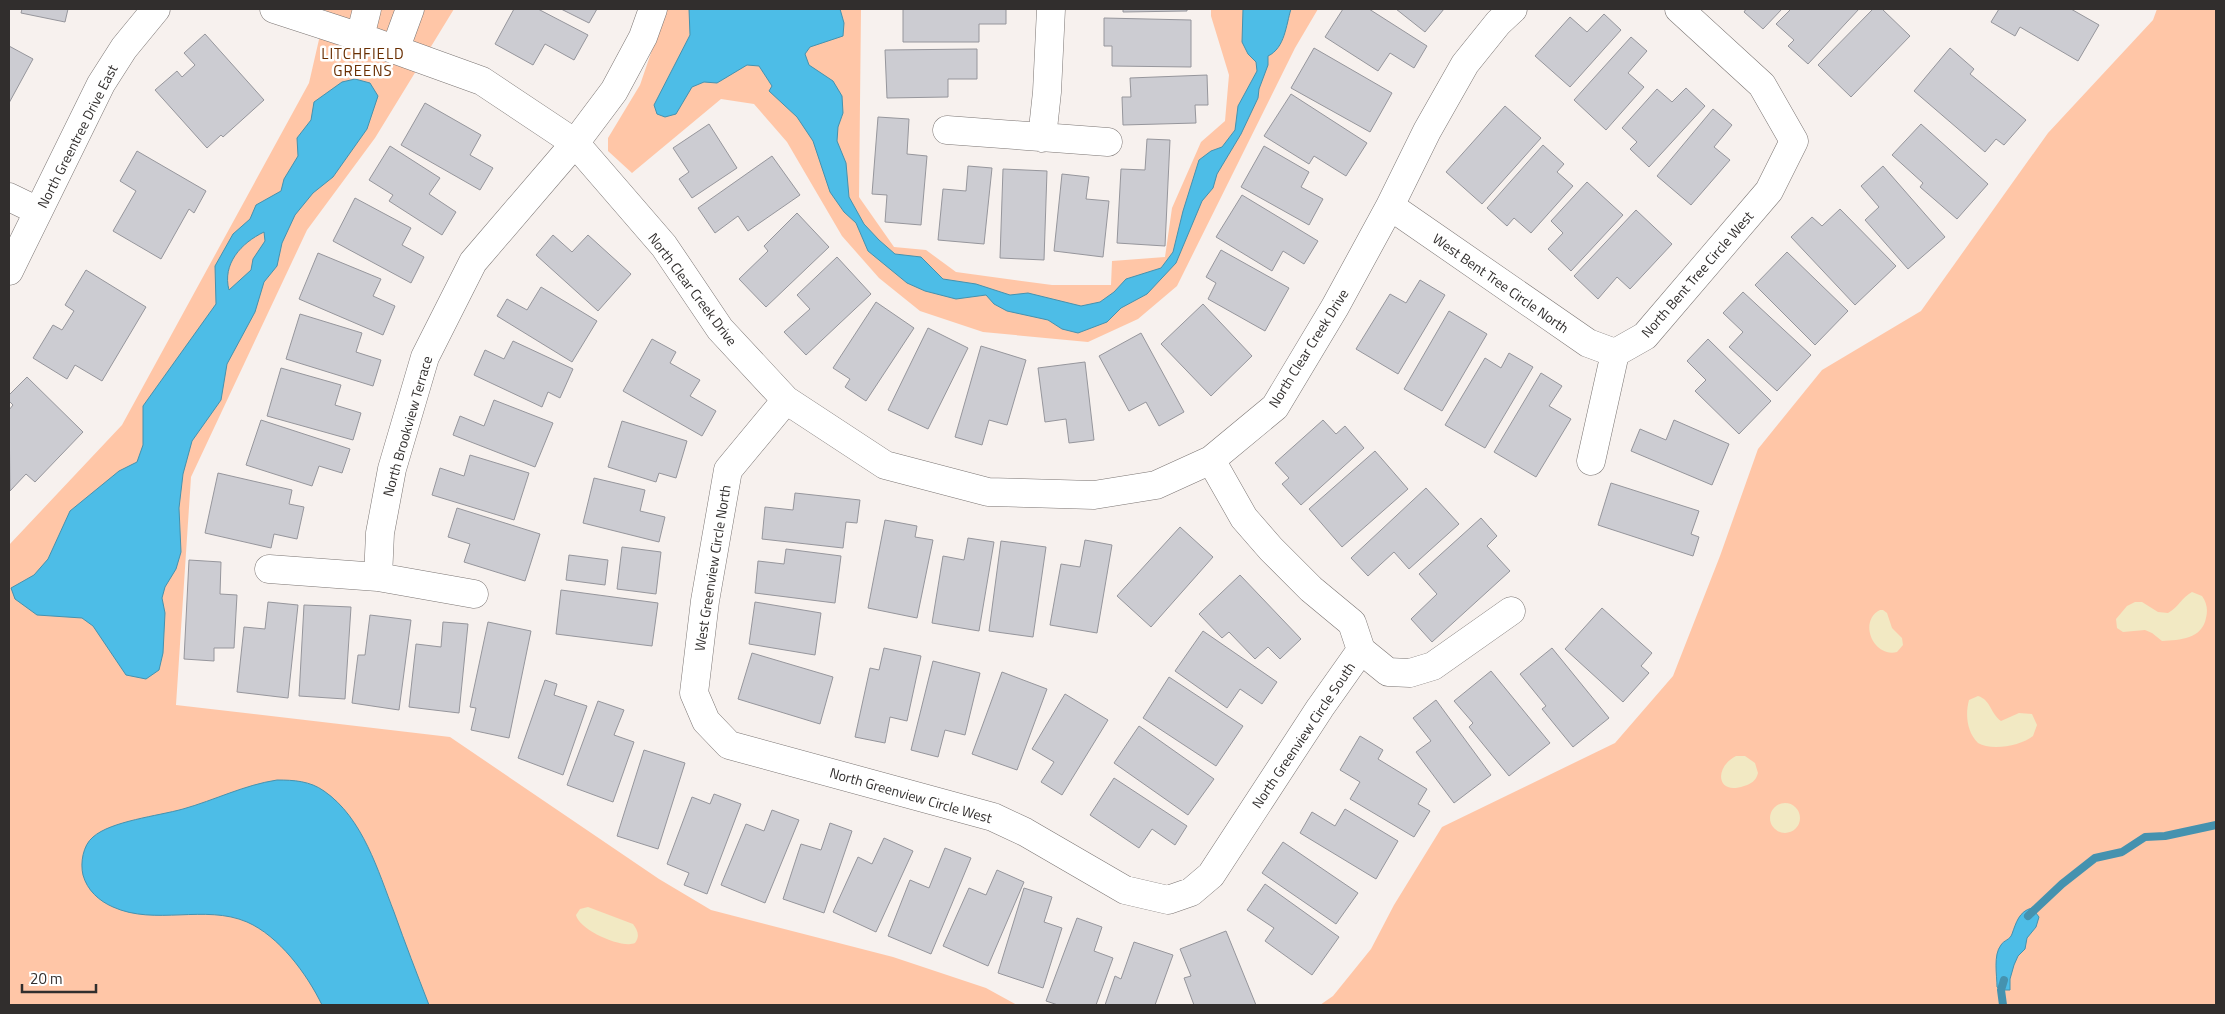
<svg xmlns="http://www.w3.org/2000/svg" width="2225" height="1014" font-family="'Titillium Web',sans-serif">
<rect width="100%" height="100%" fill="#f7f1ee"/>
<!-- green -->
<path fill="#ffc6a7" d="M326,9H454L375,138L307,230L191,477L176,705L450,737L659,879L711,910L893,957L986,988L1017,1005H9V545L122,425L309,83Z
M666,9H861L859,197L894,247L926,250L956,272L1052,285H1111L1112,261L1165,257L1172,208L1201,142L1225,121L1229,75L1211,16V9H1318L1295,48L1177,286L1138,319L1088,342L983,332L920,311L879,278L842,236L787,142L754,104L721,99L632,173L608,151V138L640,85Z
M2157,9H2216V1005H1320L1333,996L1371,949L1394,905L1442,827L1615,743L1673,676L1720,556L1758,449L1822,370L1921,311L2048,133L2153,20Z"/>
<!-- sand -->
<path fill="#f2e9c3" d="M2192,592L2202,596C2207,603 2208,610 2206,618C2202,639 2180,640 2162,641L2152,633L2145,630L2123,632L2117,628L2116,619L2127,606L2135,602H2142L2158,612L2168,613C2178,608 2182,597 2192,592Z
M1880,610H1883L1887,613L1892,628L1902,638L1903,645L1897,652C1873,658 1858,621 1880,610Z
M1978,696C1991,700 1990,713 2001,721L2019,713L2032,714L2037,725L2033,736C2021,746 1991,751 1978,743C1967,732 1965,715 1969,700Z
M1736,756H1745L1755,763L1758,773C1756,781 1751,784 1744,786C1716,796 1714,767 1736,756Z
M1770 818a15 15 0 1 1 30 0a15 15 0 1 1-30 0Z
M588,907L633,924C638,931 640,936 635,943C622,949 579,930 576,915L580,909Z"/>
<!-- water -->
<path fill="#4dbde7" stroke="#4592af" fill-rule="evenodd" d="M689,9H840L844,23L843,36L810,47L805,54L809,65L833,81L842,96L843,113L838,127L837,141L846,163L849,197L864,224L879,240L895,254L921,257L943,279L976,284L1010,295L1028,293L1081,306L1100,302L1114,292L1126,279L1161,268L1173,252L1183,211L1199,160L1211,151L1222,147L1235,130L1238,106L1257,71L1256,62L1248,54L1242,42L1243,9H1291C1286,25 1285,48 1268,56V65L1259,89L1258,98L1241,134L1217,174L1213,188L1202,201L1176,263L1147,294L1121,308L1107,322L1078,333L1062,329L1048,320L1007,311L994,304L986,295L956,299L925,291L907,283L868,251L856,223L844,212L830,192L813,141L797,117L769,91L772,86L759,66L747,65L717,83L704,82L692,87L676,114L665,117L657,114L654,105L690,35Z
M355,79L370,83L378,96L367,129L333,177L313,193L295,215L282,243L277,266L264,282L255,312L227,364L221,400L192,441L183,474L179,508L181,552L176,569L165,587L162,598L165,613L163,653L159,670L146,679L126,675L93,626L82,618L37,615L15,599L11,588L34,575L48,559L70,511L119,471L137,462L143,445V406L216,304L215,266L233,234L250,219L256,205L281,191L284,179L298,156L297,138L311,120L314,102L342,82ZM264,232L265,241L253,259L251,270L229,290C222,264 241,243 264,232Z
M277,780C294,780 310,781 324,791C363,818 378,871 394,912C405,943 417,974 429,1005H322C307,974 279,936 247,922C205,904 155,926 113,907C99,901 87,890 83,875C80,863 83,845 93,837C111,821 158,816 183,809C215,800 244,785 277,780Z
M2032,908L2039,917L2036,927L2027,938L2025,949L2018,956L2014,965L2010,979V990H2001L1997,987C1997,975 1993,955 2001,945C2004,940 2010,940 2012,934C2016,923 2019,911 2032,908Z"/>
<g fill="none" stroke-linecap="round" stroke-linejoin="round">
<!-- stream -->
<path stroke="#4592af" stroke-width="8" d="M2028,916L2062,884L2095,858L2122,852L2145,837L2165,836L2216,825
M2003,1005L2001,990L2004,980"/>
</g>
<!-- building -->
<path fill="#ccccd2" stroke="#96969c" d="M22,9H68L65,22L21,13Z
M514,9H538L588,35L574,60L545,44L533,65L495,44Z
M561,9H597L589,23Z
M903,9H1006V24H979V42H903Z
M1123,9H1187V11L1123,12Z
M1343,9H1369L1427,46L1414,68L1390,53L1378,71L1325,37Z
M1396,9H1444L1425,32Z
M1746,9H1782L1763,29L1744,12Z
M1791,9H1859L1808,64L1788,46L1794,40L1776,24Z
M1873,9H1882L1910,36L1851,97L1818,65Z
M1999,9H2071L2099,25L2078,61L2020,27L2015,36L1991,22Z
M1604,14L1621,30L1570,87L1535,56L1570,17L1587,32Z
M1104,18L1191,20V67L1112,66V46H1104Z
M205,34L264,100L223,137L221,135L207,148L155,90L177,71L182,77L195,65L184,53Z
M1631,37L1647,51L1628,73L1644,87L1606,130L1574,100Z
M9,46L33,59L9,103Z
M1314,48L1392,93L1370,132L1291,88Z
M1950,48L1974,69L1970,74L2026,120L2004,145L1996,139L1985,152L1914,91Z
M977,49V79H948V97L887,98L885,50Z
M1207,75L1208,105H1195L1196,123L1123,125L1122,97H1131L1130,78Z
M1686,88L1705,106L1649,167L1630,149L1637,142L1622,128L1657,89L1672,102Z
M1291,94L1367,143L1346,176L1314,156L1309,164L1264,136Z
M425,103L481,135L470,155L493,168L480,190L401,145Z
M1505,106L1541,138L1482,204L1446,172Z
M1713,109L1732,125L1714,147L1730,160L1691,205L1657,176Z
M878,117L909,119L907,154L927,156L921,225L885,222L887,195L872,194Z
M709,124L737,168L692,198L679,179L689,172L673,148Z
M1921,124L1988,184L1957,219L1920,187L1923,183L1892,155Z
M1147,139L1170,140L1165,246L1117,243L1121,169L1145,170Z
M1543,145L1564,164L1557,172L1573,186L1531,233L1514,218L1507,226L1487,208Z
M390,146L440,178L429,194L456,212L442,235L389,201L393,195L369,180Z
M1264,146L1309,172L1301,187L1323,199L1309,225L1241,187Z
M137,151L206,191L194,213L189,209L161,259L113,231L136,191L120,181Z
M772,156L800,195L748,231L738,216L715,233L698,208Z
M968,166L992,168L984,244L938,240L943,189L966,191Z
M1883,166L1945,237L1908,269L1865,220L1879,207L1861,186Z
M1003,169L1047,171L1044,260L1000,258Z
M1062,174L1089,177L1086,199L1109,201L1103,257L1054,251Z
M1587,182L1623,215L1571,271L1548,249L1563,233L1551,221Z
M1242,195L1318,241L1304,264L1283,251L1272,271L1216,237Z
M355,198L411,228L402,245L424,257L411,283L333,241Z
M1840,209L1896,266L1855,305L1791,237L1812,217L1822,226Z
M1636,210L1672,244L1630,289L1617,277L1598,299L1574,276Z
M797,213L829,247L766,307L739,279L768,251L764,246Z
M553,235L572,252L588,235L631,274L598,311L536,255Z
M1221,250L1289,288L1265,331L1208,299L1216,283L1206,277Z
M1787,252L1848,311L1815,345L1755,285Z
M318,253L381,279L373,296L395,306L383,335L299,299Z
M837,257L871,294L806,355L784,332L810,309L797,295Z
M86,270L146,307L102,381L75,365L67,379L33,358L53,325L62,330L74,311L65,305Z
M1420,280L1445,295L1398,374L1356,349L1390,294L1406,303Z
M541,287L597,321L572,362L497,316L507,299L527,310Z
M1743,292L1811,355L1777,391L1729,347L1743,332L1723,313Z
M876,302L914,328L866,401L845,387L850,379L833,368Z
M1203,304L1252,356L1211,396L1161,344Z
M1449,311L1487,334L1442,411L1404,389Z
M300,314L362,333L356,352L381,360L373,386L286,359Z
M928,328L968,348L928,429L888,410Z
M1141,333L1184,412L1159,426L1146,402L1129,411L1099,356Z
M652,339L676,352L670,363L700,380L690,396L716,411L702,436L623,391Z
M1708,339L1771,401L1739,434L1695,391L1706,380L1687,361Z
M513,341L573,369L560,398L548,392L542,407L474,375L485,350L504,359Z
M981,346L1026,360L1007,425L989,420L982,445L955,437Z
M1509,353L1533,367L1485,448L1445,425L1485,358L1501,368Z
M1085,362L1094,440L1069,443L1066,419L1045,422L1038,368Z
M281,368L341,385L335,405L361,413L353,440L267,416Z
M1541,373L1562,386L1549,406L1571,419L1536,477L1494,452Z
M27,377L83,432L35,482L26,474L10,491L9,410L13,405L9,401V395Z
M494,400L553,423L535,467L453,435L460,416L484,426Z
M261,420L350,449L342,473L319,466L312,486L246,465Z
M1323,420L1336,434L1345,426L1364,448L1301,505L1282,484L1289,478L1275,463Z
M1674,420L1729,444L1712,485L1631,451L1640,429L1666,440Z
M622,421L687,441L676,478L659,473L656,482L608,467Z
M1375,451L1408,489L1342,547L1309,509Z
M470,455L529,473L514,520L432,495L440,468L464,476Z
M218,473L292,490L289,504L304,507L297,539L274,534L271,548L205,533Z
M594,478L645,490L640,511L665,517L659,542L583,523Z
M1611,483L1699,511L1691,534L1699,537L1693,556L1598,525Z
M1426,488L1459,524L1409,569L1394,552L1368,576L1351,558Z
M795,493L860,500L857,523L846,522L843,548L762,539L765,507L793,510Z
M457,508L540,534L525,581L464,562L470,544L448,537Z
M1481,518L1497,536L1487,546L1510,571L1432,642L1411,619L1437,594L1419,574Z
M885,520L917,526L915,537L933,540L917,618L868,608Z
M1180,527L1213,557L1151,627L1117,596Z
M968,538L994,542L979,631L932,623L943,556L964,560Z
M1085,540L1112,545L1097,633L1050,625L1061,564L1080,567Z
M1001,541L1046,547L1033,637L989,631Z
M622,547L661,552L656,594L617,589Z
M786,549L841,556L835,603L755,593L758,561L784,564Z
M569,555L608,560L605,585L566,580Z
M189,560L221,562L220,594L237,595L234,648H214V661L184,659Z
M1240,575L1301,639L1280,659L1268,647L1255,659L1229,632L1222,638L1199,614Z
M561,590L658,603L652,646L556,634Z
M268,602L298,605L288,698L237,692L244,627L265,629Z
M755,602L821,613L815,655L749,644Z
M304,605L351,607L345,699L299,696Z
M1602,608L1652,653L1641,666L1649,673L1623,702L1565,649Z
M370,615L411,620L399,710L352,703L358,655H365Z
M443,622L468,624L459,713L409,707L416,644L441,647Z
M488,622L531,631L509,738L471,730L476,708L470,707Z
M1203,631L1277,682L1262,704L1240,689L1227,708L1175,671Z
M884,648L921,656L907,721L890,717L885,743L855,737L870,668L879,670Z
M1552,648L1609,718L1573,747L1542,709L1546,706L1520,674Z
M752,653L833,677L820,724L738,699Z
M933,661L980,673L965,735L945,730L938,757L911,750Z
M1491,671L1550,743L1509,776L1469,727L1473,723L1454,701Z
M1002,672L1047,689L1017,770L972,754Z
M1169,677L1243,726L1216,766L1143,718Z
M545,680L557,684L554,695L587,706L563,775L518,758Z
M1065,694L1108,720L1062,795L1041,782L1054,762L1032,749Z
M1436,700L1491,775L1454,803L1416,752L1431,741L1413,718Z
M598,701L624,710L614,735L634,742L613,802L567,785Z
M1139,726L1214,779L1188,815L1114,763Z
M1360,736L1383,750L1378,759L1427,789L1418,804L1430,811L1414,837L1350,799L1360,782L1340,770Z
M644,750L685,763L658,849L617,836Z
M1114,778L1187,826L1175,845L1152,829L1139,848L1090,815Z
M714,794L741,804L707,894L684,885L689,873L667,864L692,797L710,804Z
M1345,809L1398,841L1376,879L1300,833L1312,812L1335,826Z
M772,810L799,820L765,903L721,885L746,824L764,831Z
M830,823L852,831L824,913L783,899L801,844L821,850Z
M884,838L913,851L876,932L833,912L858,857L872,864Z
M1283,842L1358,893L1336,924L1262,873Z
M945,848L971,858L931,954L888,936L910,880L929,888Z
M997,870L1024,882L988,966L943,946L969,888L986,895Z
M1265,884L1339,937L1312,975L1265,941L1274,928L1247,910Z
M1024,888L1052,897L1044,922L1062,928L1043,988L998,973Z
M1077,918L1102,927L1094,951L1113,958L1096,1005H1058L1046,1001Z
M1226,931L1256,1005H1194L1184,978L1191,976L1180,949Z
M1134,942L1173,955L1155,1005H1105L1115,976L1121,979Z"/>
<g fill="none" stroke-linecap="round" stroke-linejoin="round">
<!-- minor casing -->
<g stroke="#7b7573" stroke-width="29">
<path id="minor" d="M274,9L360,37L482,81L575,143L664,246L720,329L786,400L885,465L988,492L1094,495L1156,485L1211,460L1275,407L1335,307L1390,206L1427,131L1465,64L1498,23L1513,9
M360,37L367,9
M395,50L410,9
M947,130L1108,142
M1042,138L1047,92L1051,9
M9,197L38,211
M1390,206L1588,343L1615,353
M9,271L101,84L124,48L156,9
M786,400L728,470L705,601L694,693L706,721L729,745L993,817L1025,832L1125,890L1168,900L1191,892L1211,875L1320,708L1361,650
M1211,460L1244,518L1271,549L1311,589L1352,623L1361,650
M1591,461L1615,353L1645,336L1769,191L1794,141L1762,85L1679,9
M269,569L378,577L474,594
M378,577L380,533L392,469L425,357L473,262L575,143L614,91L643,37L653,9
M1361,650L1388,672L1410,673L1433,666L1511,611"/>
</g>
<!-- minor -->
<use href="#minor" stroke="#fff" stroke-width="28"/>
</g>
<g text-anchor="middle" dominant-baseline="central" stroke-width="5" stroke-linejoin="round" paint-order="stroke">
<!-- street labels -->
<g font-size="14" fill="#312e2d" stroke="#fff">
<text transform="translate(77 136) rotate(-63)">North Greentree Drive East</text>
<text transform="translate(1697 274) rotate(-49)">North Bent Tree Circle West</text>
<text transform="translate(1501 283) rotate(35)">West Bent Tree Circle North</text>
<text transform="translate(693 289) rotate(53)">North Clear Creek Drive</text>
<text transform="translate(1308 348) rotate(-58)">North Clear Creek Drive</text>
<text transform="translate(407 426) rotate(-74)">North Brookview Terrace</text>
<text transform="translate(712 568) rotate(-81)">West Greenview Circle North</text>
<text transform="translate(1303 735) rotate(-56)">North Greenview Circle South</text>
<text transform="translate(911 795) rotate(16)">North Greenview Circle West</text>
</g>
<!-- neighbourhood labels -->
<g font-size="15" letter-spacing="1" fill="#682d00" stroke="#fff">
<text x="363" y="53">LITCHFIELD<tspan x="363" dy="17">GREENS</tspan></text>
</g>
</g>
<!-- border -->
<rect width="2225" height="1014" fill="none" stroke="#312e2d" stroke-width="20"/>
<!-- scale -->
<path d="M22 984v8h74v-8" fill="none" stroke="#312e2d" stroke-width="2.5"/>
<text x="30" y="984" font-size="15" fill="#312e2d" stroke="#ffffff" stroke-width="4" paint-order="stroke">20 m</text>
</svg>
